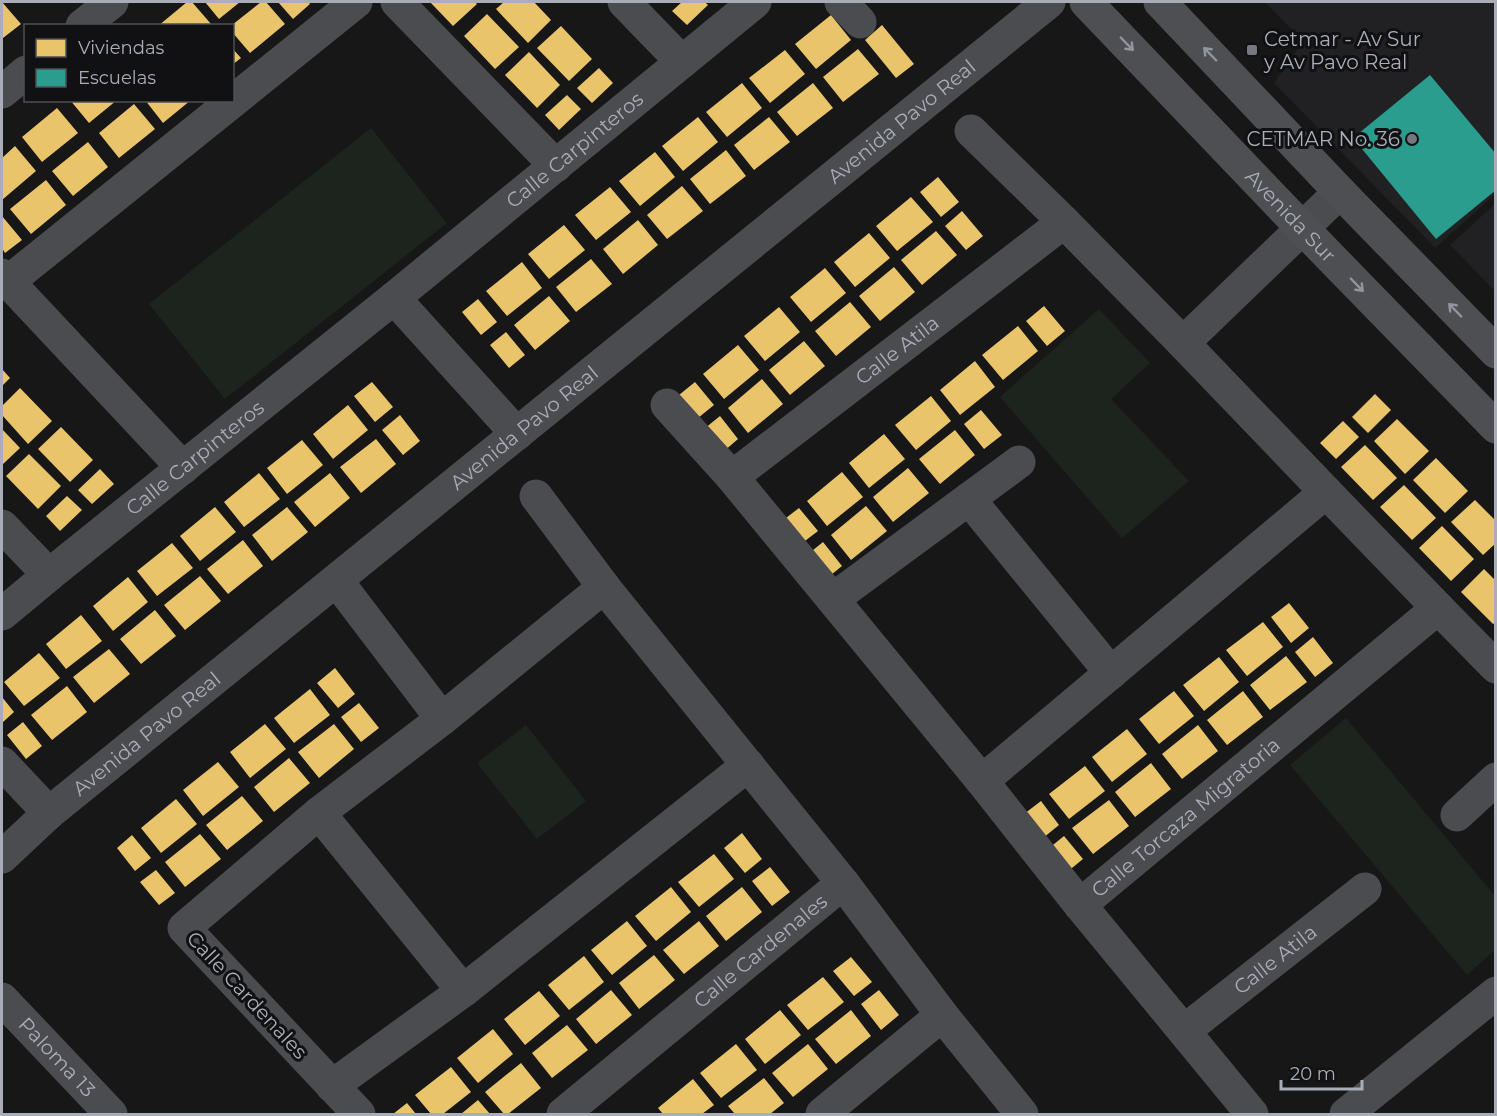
<svg xmlns="http://www.w3.org/2000/svg" width="1497" height="1116" font-family="Montserrat,sans-serif">
<rect width="100%" height="100%" fill="#171717"/>
<!-- built -->
<path fill="#212123" d="M1265,2H1495V194L1435,248L1274,83L1303,41Z
M1495,204V291L1450,245Z"/>
<!-- green -->
<path fill="#1d241e" d="M371,128L447,223L225,399L149,304Z
M1099,309L1150,363L1111,399L1189,481L1122,538L1000,397Z
M1346,718L1495,896V950L1467,975L1290,765Z
M526,725L586,801L537,839L477,763Z"/>
<!-- homes -->
<path fill="#e9c46a" d="M2,2L21,24L3,38L2,36Z
M187,2H192L211,24L209,26H158Z
M205,2H240L219,19Z
M261,2H266L285,24L250,53L232,32V25Z
M278,2H308L310,4L293,19Z
M430,2H475L477,4L453,26Z
M504,2H534L551,20L528,43L496,9Z
M682,2H705L708,5L687,25L672,11Z
M487,14L519,47L495,69L464,36Z
M831,15L851,40L816,69L795,44Z
M882,25L914,64L896,78L865,40Z
M561,26L592,59L569,81L537,48Z
M232,48L241,58L232,65Z
M858,49L879,74L843,102L823,77Z
M785,50L805,74L770,103L749,78Z
M529,52L560,85L537,108L505,75Z
M599,68L613,83L592,103L577,88Z
M742,83L762,108L727,137L706,112Z
M813,83L833,108L797,136L777,112Z
M567,95L581,109L559,130L545,115Z
M70,100H117L89,123Z
M145,100H191L163,123Z
M134,104L155,129L119,158L99,133Z
M57,108L78,133L42,162L22,137Z
M698,117L718,142L683,171L662,146Z
M769,117L790,142L754,170L734,145Z
M88,142L108,167L73,196L52,171Z
M15,146L36,171L2,200V158Z
M726,150L746,176L710,204L690,179Z
M655,152L675,177L640,206L619,181Z
M938,177L959,202L941,217L920,192Z
M46,180L66,205L31,234L10,209Z
M682,186L703,211L667,239L647,215Z
M610,187L631,212L596,240L575,215Z
M911,197L933,222L897,251L876,226Z
M962,211L983,236L966,250L945,226Z
M2,216L22,240L5,253L2,248Z
M638,220L658,245L623,274L603,249Z
M564,225L585,250L549,279L528,254Z
M936,231L957,255L922,285L901,260Z
M869,233L890,258L855,287L834,262Z
M591,259L612,284L576,312L556,287Z
M522,262L542,288L507,316L486,291Z
M894,267L915,292L880,321L859,296Z
M825,268L846,293L811,322L790,297Z
M549,296L570,321L535,350L514,325Z
M478,299L497,322L481,335L462,312Z
M850,302L871,327L836,356L815,331Z
M1044,306L1065,331L1047,346L1026,321Z
M779,307L800,332L765,361L744,336Z
M1018,326L1038,351L1003,380L982,355Z
M506,332L525,355L509,368L490,345Z
M804,341L825,366L790,395L769,370Z
M738,345L759,370L724,399L703,374Z
M975,361L995,387L960,415L940,390Z
M2,369L10,378L2,386Z
M762,379L783,404L748,433L728,408Z
M372,382L393,407L375,422L354,396Z
M695,382L714,405L698,418L679,395Z
M20,388L52,421L28,444L2,415V406Z
M1375,394L1391,410L1368,433L1352,417Z
M931,396L951,421L916,450L895,425Z
M348,405L368,430L333,459L313,434Z
M981,410L1002,435L984,449L964,424Z
M400,415L420,441L403,455L382,430Z
M720,416L738,439L723,452L704,429Z
M1397,419L1429,451L1405,474L1374,441Z
M1343,421L1359,437L1336,459L1320,443Z
M61,427L93,460L70,482L38,449Z
M2,429L20,448L2,465Z
M955,430L975,455L940,484L919,459Z
M884,434L905,459L869,488L849,463Z
M376,439L396,464L361,493L340,467Z
M302,440L323,465L287,494L267,468Z
M1365,445L1397,478L1373,500L1341,467Z
M29,454L61,486L38,509L6,476Z
M1436,458L1468,491L1445,513L1413,480Z
M908,468L929,493L893,522L873,497Z
M100,469L114,484L92,504L78,490Z
M842,472L863,497L827,526L807,501Z
M259,473L280,499L244,527L224,502Z
M330,473L350,498L315,527L294,502Z
M1404,485L1436,518L1412,540L1380,507Z
M67,496L82,510L60,531L46,516Z
M1475,500L1496,521V543L1483,555L1451,522Z
M866,506L887,531L851,560L831,535Z
M215,507L236,532L200,561L180,536Z
M287,507L308,532L272,561L252,535Z
M799,508L818,531L801,544L782,521Z
M1442,526L1474,559L1451,581L1419,548Z
M243,540L263,566L228,594L207,569Z
M823,542L842,566L826,579L807,555Z
M172,543L193,568L157,596L137,571Z
M1484,569L1496,581V622L1493,624L1461,592Z
M200,576L221,601L185,630L164,605Z
M128,577L148,602L113,631L93,606Z
M1289,603L1309,628L1291,643L1271,617Z
M155,610L176,636L141,664L120,639Z
M81,615L102,641L66,669L46,644Z
M1263,622L1283,647L1247,676L1226,650Z
M1313,637L1333,663L1315,677L1295,652Z
M109,649L130,674L94,703L73,677Z
M39,653L60,678L24,706L4,682Z
M1286,656L1307,682L1270,710L1250,685Z
M1219,657L1239,682L1204,711L1183,685Z
M335,668L355,694L338,708L317,683Z
M67,686L87,712L52,740L31,715Z
M310,689L330,715L294,743L274,718Z
M1174,691L1194,716L1159,744L1139,719Z
M1243,691L1263,717L1227,745L1207,720Z
M2,697L14,712L2,723Z
M359,703L379,728L361,742L341,717Z
M23,722L42,746L26,759L7,735Z
M265,724L286,749L250,778L230,752Z
M334,724L354,749L319,778L298,752Z
M1198,725L1218,751L1182,779L1162,754Z
M1127,729L1147,754L1112,782L1092,757Z
M289,758L310,783L274,812L254,787Z
M218,762L239,787L203,816L183,790Z
M1151,763L1171,789L1135,817L1115,792Z
M1085,766L1105,791L1069,819L1049,794Z
M242,796L263,821L227,850L206,825Z
M176,799L197,824L161,853L141,828Z
M1109,800L1129,826L1093,854L1072,828Z
M1041,801L1059,825L1043,838L1024,814Z
M742,833L762,859L745,873L724,848Z
M200,834L221,859L185,887L165,862Z
M132,835L151,858L135,871L117,848Z
M1064,836L1083,859L1067,872L1048,849Z
M714,854L734,879L699,907L678,882Z
M770,867L790,892L772,906L752,881Z
M156,870L175,893L159,905L140,882Z
M671,887L691,912L656,941L635,916Z
M742,887L762,912L726,941L706,916Z
M627,921L647,946L612,975L591,950Z
M699,921L719,946L684,974L663,950Z
M654,955L675,980L639,1009L619,983Z
M584,956L604,982L569,1010L548,985Z
M851,957L872,982L854,996L833,971Z
M823,977L844,1002L808,1030L787,1005Z
M611,990L632,1015L596,1044L576,1019Z
M879,990L899,1015L881,1030L861,1004Z
M539,991L560,1016L525,1045L504,1019Z
M780,1010L801,1035L765,1064L745,1039Z
M851,1010L871,1036L836,1064L815,1039Z
M567,1025L588,1050L552,1078L532,1053Z
M493,1029L513,1054L478,1083L457,1058Z
M736,1044L757,1070L721,1098L700,1073Z
M808,1044L828,1069L793,1097L772,1073Z
M521,1063L541,1088L508,1114H504L485,1092Z
M451,1067L471,1092L443,1114H431L415,1095Z
M764,1078L784,1103L770,1114H735L728,1106Z
M693,1079L714,1105L702,1114H663L658,1108Z
M478,1100L490,1114H461Z
M407,1103L416,1114H393Z"/>
<!-- schools -->
<path fill="#2a9d8f" d="M1430,75L1496,154V190L1436,239L1353,138Z"/>
<g fill="none" stroke-linecap="round" stroke-linejoin="round">
<!-- minor -->
<g stroke="#4b4c50" stroke-width="33">
<path d="M397,2L556,166"/>
<path d="M624,2L682,62"/>
<path d="M841,2L860,22"/>
<path d="M82,26L112,2"/>
<path d="M2,92L26,72"/>
<path d="M971,131L1064,222"/>
<path d="M2,275L183,468"/>
<path d="M8,282L356,2"/>
<path d="M394,298L517,434"/>
<path d="M667,405L732,477"/>
<path d="M1326,492L1438,608"/>
<path d="M536,496L604,587L843,883L942,1015L1022,1114"/>
<path d="M969,499L1111,673"/>
<path id="s1" d="M2,526L49,575L394,298L755,2"/>
<path d="M337,581L442,719"/>
<path d="M833,599L1019,462"/>
<path d="M2,614L49,575"/>
<path d="M2,763L49,813"/>
<path d="M982,781L1326,492L1183,343"/>
<path d="M319,813L463,991"/>
<path d="M1457,815L1496,779"/>
<path id="s2" d="M2,857L49,813L1049,2"/>
<path id="s3" d="M1080,905L982,781L732,477L1064,222L1183,343L1340,192"/>
<path id="s4" d="M2,999L111,1114"/>
<path id="s5" d="M1184,1031L1365,889"/>
<path d="M332,1086L463,991L748,765"/>
<path d="M359,1114L184,928L319,813L442,719L604,587"/>
<path id="s6" d="M563,1114L843,883"/>
<path d="M822,1114L942,1015"/>
<path id="s7" d="M1252,1114L1080,905L1438,608L1496,667"/>
<path d="M1346,1114L1496,993"/>
</g>
<!-- major -->
<g stroke="#4d4f52" stroke-width="33">
<path id="s8" d="M1086,2L1302,228L1496,427"/>
<path d="M1160,2L1340,192L1496,352"/>
</g>
</g>
<!-- one-way arrows -->
<defs><path id="oneway-shaft" d="M-6 0H5M1.5-3L5.5 0L1.5 3" fill="none" stroke-width="1.6" stroke-linecap="round" stroke-linejoin="round" transform="scale(1.5)"/></defs>
<g stroke="#91969e">
<use href="#oneway-shaft" transform="translate(1127 44) rotate(46)"/>
<use href="#oneway-shaft" transform="translate(1210 54) rotate(-134)"/>
<use href="#oneway-shaft" transform="translate(1357 285) rotate(46)"/>
<use href="#oneway-shaft" transform="translate(1455 310) rotate(-134)"/>
</g>
<!-- markers -->
<g fill="#757880" stroke="#111113" stroke-width="2">
<rect x="1246" y="44" width="12" height="12" rx="3"/>
<circle cx="1412" cy="139" r="6"/>
</g>
<g text-anchor="middle" dominant-baseline="central" stroke-width="6" stroke-linejoin="round" paint-order="stroke">
<!-- poi labels -->
<g font-size="20" fill="#a8adb8" stroke="#111113" text-anchor="start">
<text x="1264" y="39">Cetmar - Av Sur<tspan x="1264" dy="23">y Av Pavo Real</tspan></text>
<text x="1400" y="139" text-anchor="end">CETMAR No. 36</text>
</g>
<!-- street labels -->
<g font-size="20" fill="#a8adb8" stroke="#111113">
<text stroke="none"><textPath href="#s2" startOffset="1162">Avenida Pavo Real</textPath></text>
<text stroke="none"><textPath href="#s1" startOffset="744">Calle Carpinteros</textPath></text>
<text stroke="none"><textPath href="#s8" startOffset="296">Avenida Sur</textPath></text>
<text stroke="none"><textPath href="#s3" startOffset="760">Calle Atila</textPath></text>
<text stroke="none"><textPath href="#s2" startOffset="676">Avenida Pavo Real</textPath></text>
<text stroke="none"><textPath href="#s1" startOffset="255">Calle Carpinteros</textPath></text>
<text stroke="none"><textPath href="#s2" startOffset="190">Avenida Pavo Real</textPath></text>
<text stroke="none"><textPath href="#s7" startOffset="408">Calle Torcaza Migratoria</textPath></text>
<text stroke="none"><textPath href="#s6" startOffset="256">Calle Cardenales</textPath></text>
<text stroke="none"><textPath href="#s5" startOffset="116">Calle Atila</textPath></text>
<text transform="translate(247 995) rotate(47)">Calle Cardenales</text>
<text stroke="none"><textPath href="#s4" startOffset="80">Paloma 13</textPath></text>
</g>
</g>
<!-- border -->
<rect width="1497" height="1116" fill="none" stroke="#a8adb8" stroke-width="6"/>
<!-- legend -->
<rect x="24" y="24" width="210" height="78" fill="#111113" stroke="#4d4f55" stroke-width="1.5"/>
<rect x="36" y="39" width="30" height="18" fill="#e9c46a" stroke="#4d4f55" stroke-width="1.5"/>
<text x="78" y="54" font-size="18" fill="#a8adb8">Viviendas</text>
<rect x="36" y="69" width="30" height="18" fill="#2a9d8f" stroke="#4d4f55" stroke-width="1.5"/>
<text x="78" y="84" font-size="18" fill="#a8adb8">Escuelas</text>
<!-- scale -->
<path d="M1281 1080v9h81v-9" fill="none" stroke="#a8adb8" stroke-width="3"/>
<text x="1290" y="1080" font-size="18" fill="#a8adb8" stroke="#111113" stroke-width="4.5" paint-order="stroke">20 m</text>
</svg>
